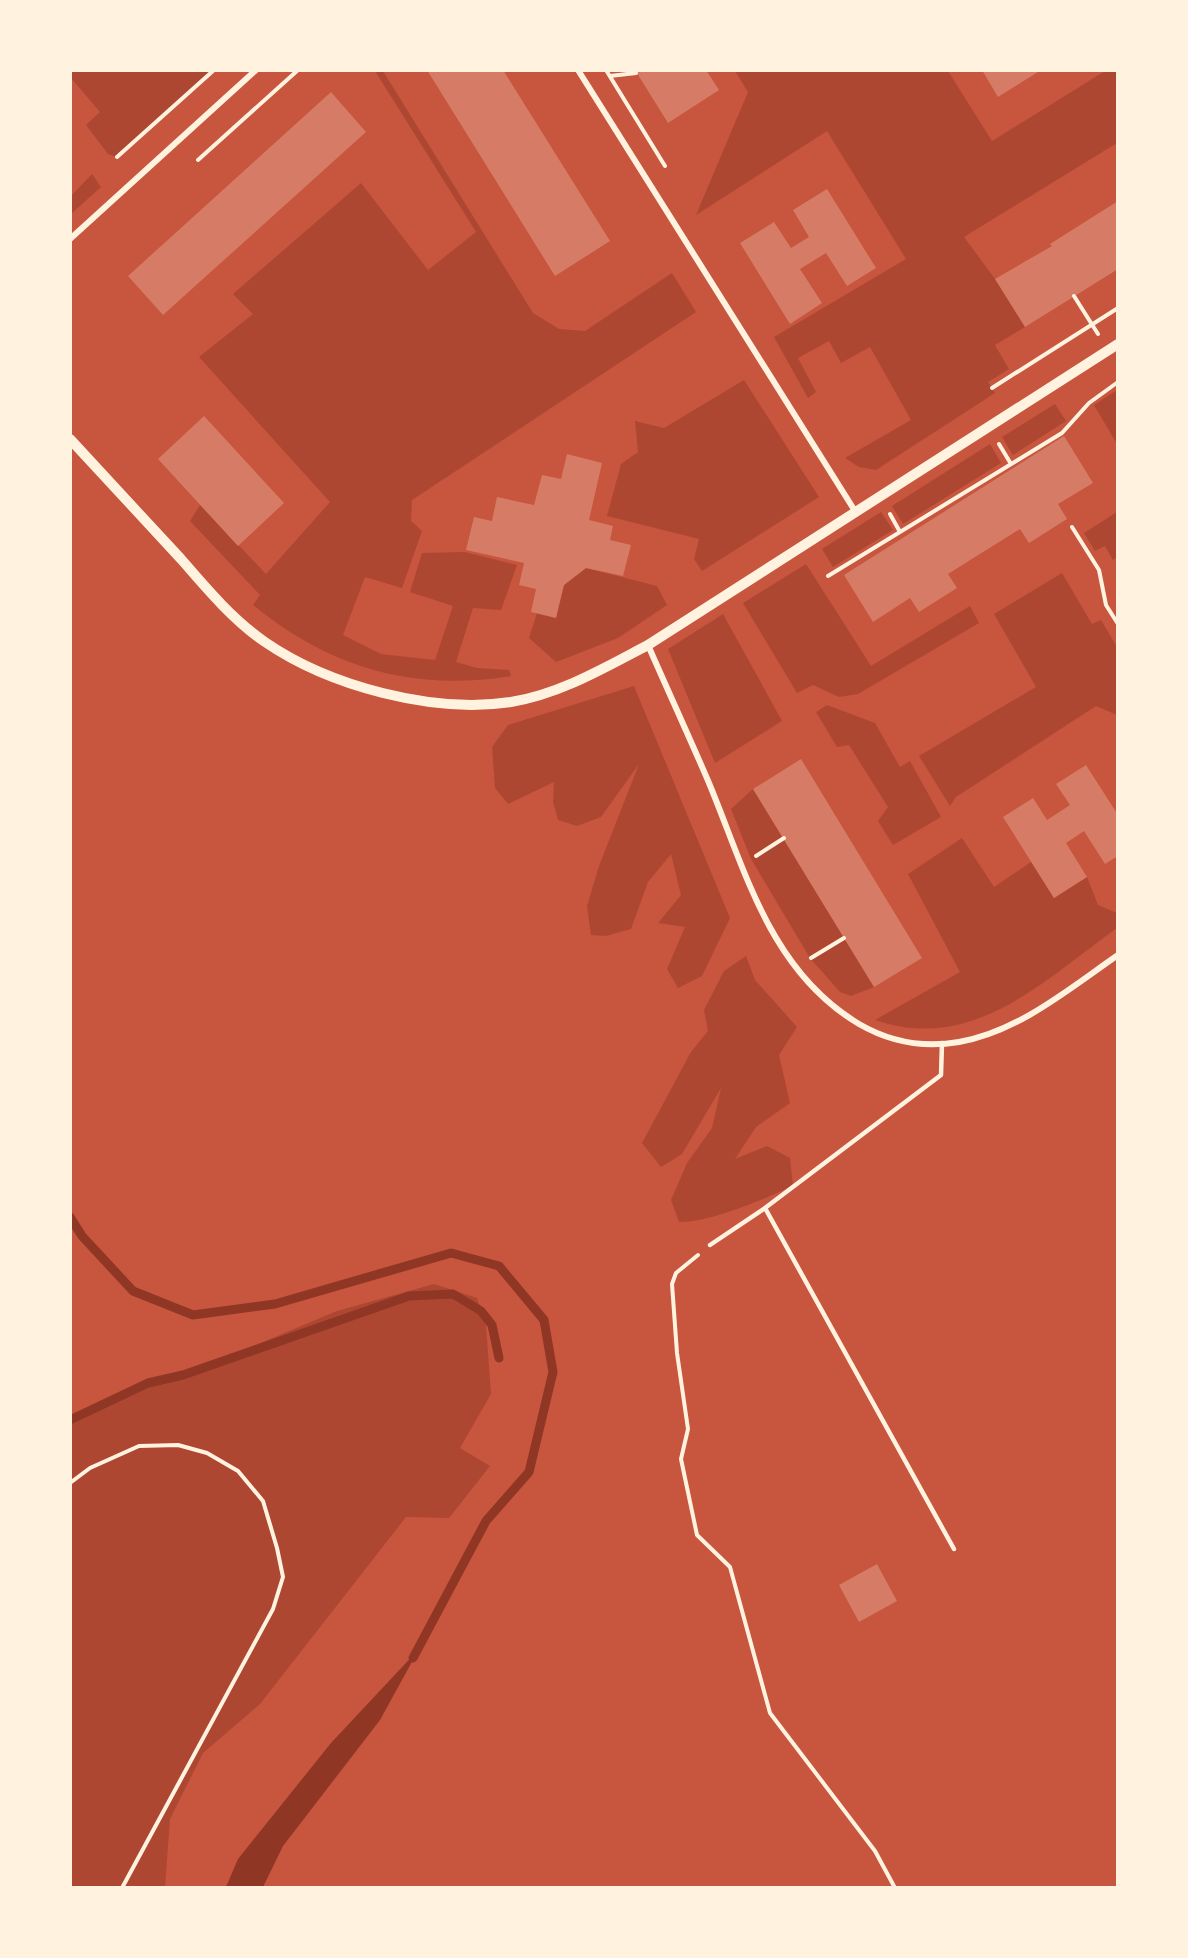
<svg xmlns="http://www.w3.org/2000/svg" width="1188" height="1958" font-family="Signika,sans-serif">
<rect width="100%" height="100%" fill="#c8553d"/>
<!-- green -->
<path fill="#ae4732" d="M70,71H214L117,157L108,154L86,125L100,112L71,78Z
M375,71H383L533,313L559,329L585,331L672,273L696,312L412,500L411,521L422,531L402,588L365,577L343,635L381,654L435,660L453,606L410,592L422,553L465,552L517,565L501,610L473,608L456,662L477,668L509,670L511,676C413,692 330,668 253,605L260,595L190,521L200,505L266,574L330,502L199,357L253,314L233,294L361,183L428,270L476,232Z
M735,71H948L992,141L1105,71H1117V143L964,237L995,279L1025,327L995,345L1009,369L988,382L995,393L876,470L859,467L845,458L911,420L870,347L841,363L829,341L798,358L816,392L808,398L774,337L906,259L827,131L696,215L748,92Z
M92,174L101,187L71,214V196Z
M744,380L819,497L702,571L694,559L699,539L607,516L621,464L638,452L635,421L664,428Z
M1117,390V444L1094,405Z
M1055,404L1066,421L1013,455L1002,437Z
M990,444L1001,463L903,524L892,506Z
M881,512L893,530L833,567L822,549Z
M1117,512V557L1113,560L1105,546L1095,551L1084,533Z
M806,564L871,666L970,606L979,623L858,694L839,697L813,685L797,693L743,603Z
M586,568L657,586L667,605L618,638L556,662L529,638L537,613L564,585Z
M1062,573L1092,624L1101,620L1117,647V715L1096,706L956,797L950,806L919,756L1036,687L994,614Z
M723,614L782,721L715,763L668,649Z
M634,686L730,918L702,976L678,988L667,969L685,927L658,923L681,895L671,854L648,882L631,929L606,936L591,935L587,906L599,866L639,764L601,817L577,826L558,820L553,802L554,782L508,804L495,788L492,747L508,725Z
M827,705L875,723L900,767L910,761L941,817L893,845L878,821L888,807L849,745L837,747L816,712Z
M753,789L874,987L851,996L840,992L810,958L751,859L731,809Z
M962,838L994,887L1031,862L1054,898L1087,877L1098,905L1117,913V928C1044,980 973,1054 875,1020L960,972L908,874Z
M746,956L755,980L797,1027L779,1055L790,1103L756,1127L735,1159L767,1146L790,1158L793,1186C764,1199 709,1223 679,1222L671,1200L687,1163L712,1128L721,1088L682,1154L661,1167L642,1143L691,1052L708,1031L704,1010L724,971Z
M434,1284L477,1298L486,1325L491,1394L460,1448L490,1466L449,1518L406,1517L260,1704L203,1753L170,1819L165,1887H71L70,1420L148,1383L184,1375L337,1311Z"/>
<!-- water -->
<path fill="#8f3625" d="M419,1649L380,1720L283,1846L263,1887H226L238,1859L331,1743Z"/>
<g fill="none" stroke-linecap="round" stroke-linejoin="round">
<!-- stream -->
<path stroke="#8f3625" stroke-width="9" d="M70,1217L82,1236L133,1291L193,1315L275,1304L451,1253L499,1266L544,1320L553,1372L529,1472L486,1521L413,1658
M70,1420L148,1383L183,1375L409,1296L453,1294L481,1311L492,1325L499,1358"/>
</g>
<!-- building -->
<path fill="#d67c66" d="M427,70H503L610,241L555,276Z
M635,70H706L719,90L668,123Z
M982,70H1041L998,97Z
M331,92L366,132L163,315L128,276Z
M827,189L876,268L847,286L826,253L800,269L822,303L790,324L740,243L774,222L791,248L809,237L793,210Z
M1118,201V269L1025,327L995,279L1052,246L1050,244Z
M204,416L284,503L238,546L158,459Z
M1064,436L1093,483L1058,504L1067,519L1029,543L1020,529L983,552L948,574L957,588L919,612L910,598L873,622L844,575Z
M567,454L602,463L589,520L613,526L610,540L631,545L623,576L586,568L564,585L556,618L531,612L536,589L519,585L524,563L466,550L474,517L492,521L497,497L534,505L542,475L561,479Z
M801,759L922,958L874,987L753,789Z
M1086,765L1118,815V856L1105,864L1084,831L1066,843L1087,877L1054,898L1003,817L1033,798L1047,820L1070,805L1056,784Z
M877,1564L897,1601L859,1622L839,1585Z"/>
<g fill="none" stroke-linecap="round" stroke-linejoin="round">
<!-- path -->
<path stroke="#fff3e0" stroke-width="4" d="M606,70L665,166
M610,76L636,73
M117,157L214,70
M198,160L298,70
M1074,296L1098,334
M992,388L1118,308
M999,444L1011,464
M890,514L900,532
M1072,527L1099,570L1106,605L1118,624
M828,576L1062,433L1089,403L1118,382
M756,856L784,838
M811,958L844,938
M698,1255L676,1273L672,1284L677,1353L688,1429L681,1459L697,1535L730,1567L770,1713L875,1851L895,1888
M70,1483L90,1468L139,1446L178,1445L207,1453L238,1471L263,1501L277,1548L283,1577L273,1609L122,1888"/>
<!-- service -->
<path stroke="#fff3e0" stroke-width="4.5" d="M765,1208L954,1549
M710,1245L765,1208L941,1075L942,1043"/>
<!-- minor -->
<path stroke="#fff3e0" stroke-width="6" d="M578,70L855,511
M70,239L256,70
M648,645C668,691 689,736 709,783C746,872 770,971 859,1024C890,1042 924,1048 959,1042C1018,1032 1070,988 1118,955"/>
<!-- tertiary -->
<path stroke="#fff3e0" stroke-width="10" d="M70,439C107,479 144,519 181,559C206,588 233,620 265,642C329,686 433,714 511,702C560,694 604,668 648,645L1118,344"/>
</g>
<!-- border -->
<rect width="1188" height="1958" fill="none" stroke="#fff3e0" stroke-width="144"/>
</svg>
